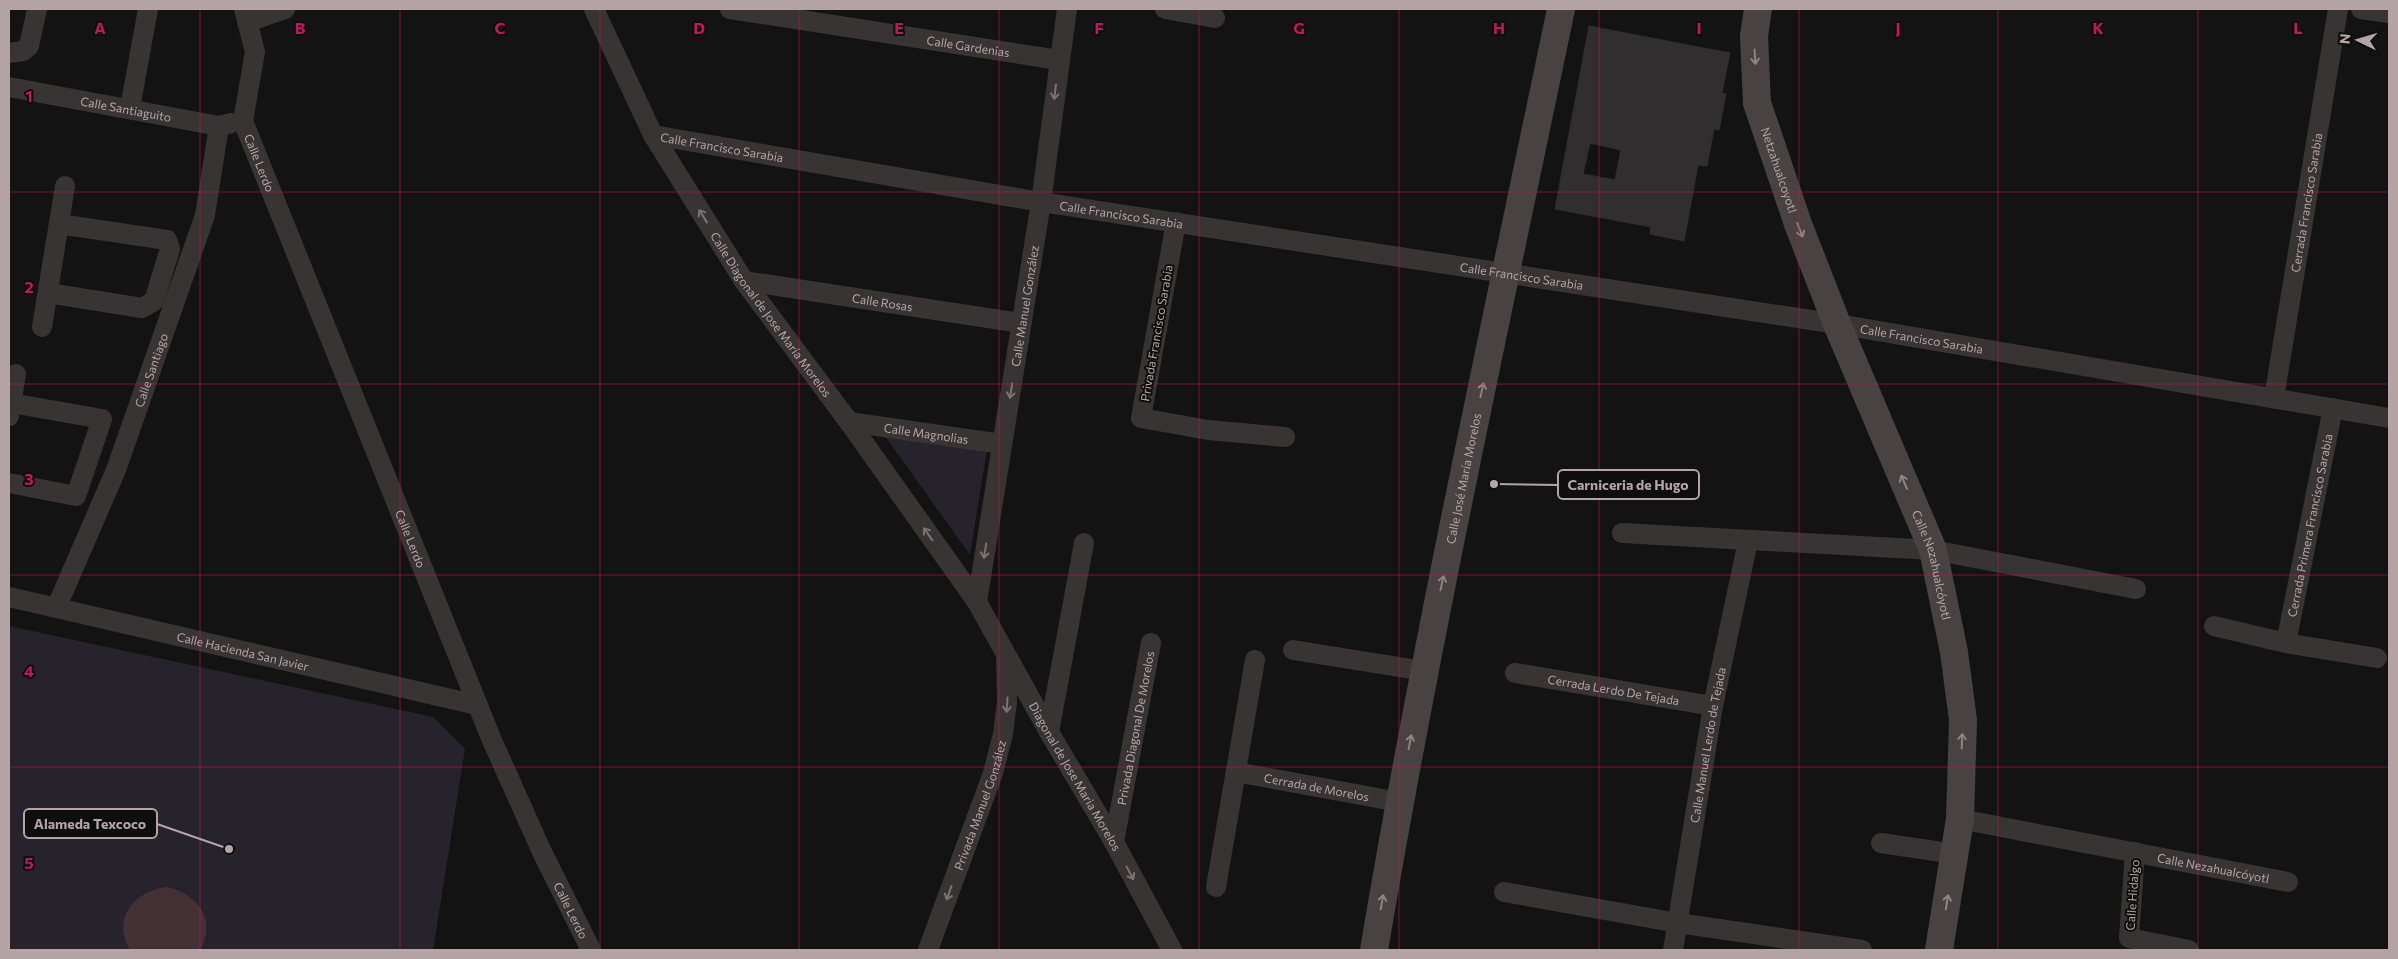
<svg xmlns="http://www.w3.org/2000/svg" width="2398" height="959" font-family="Commissioner,sans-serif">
<rect width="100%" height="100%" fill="#141313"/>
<!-- green -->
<path fill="#27232c" d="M885,436L987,449L970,555Z
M9,626L433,717L465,749L433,950H9Z"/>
<!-- water -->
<path fill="#443136" d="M168,887C198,895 217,920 200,950H130C111,918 135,890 168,887Z"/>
<!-- building -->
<path fill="#302e2e" stroke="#302e2d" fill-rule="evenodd" d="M1589,26L1730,53L1722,93L1726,94L1719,130L1714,129L1707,166L1698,165L1684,241L1650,234L1651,227L1555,209ZM1590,143L1621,150L1615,180L1583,174Z"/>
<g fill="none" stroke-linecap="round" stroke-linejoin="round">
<!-- street -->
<g stroke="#393434" stroke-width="20">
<path id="s1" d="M594,9L653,135L744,281L849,422L977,602L1049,732L1114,842L1172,950"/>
<path id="s2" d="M730,9L1059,60"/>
<path d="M1165,9L1215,18"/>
<path d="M2361,9L2389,13"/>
<path d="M247,22L285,9"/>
<path d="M9,53L23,51L29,46L37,9"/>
<path id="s3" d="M9,87L219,126L231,123"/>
<path d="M130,108L148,9"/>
<path id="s4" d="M243,121L491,738L542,852L591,950"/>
<path d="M243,121L255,52L244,9"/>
<path id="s5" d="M653,135L1041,202L1837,324L2389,418"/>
<path d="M1176,222L1141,418L1208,430L1285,437"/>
<path id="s6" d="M744,281L1021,323"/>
<path d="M48,293L142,308L154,301L170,249L167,240L59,224"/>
<path d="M42,327L65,186"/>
<path id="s7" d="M2274,398L2338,9"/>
<path d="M9,416L16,374"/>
<path id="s8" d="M849,422L1002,444"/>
<path d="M9,483L76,496L102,419L11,403"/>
<path d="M1622,533L1933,550L2136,589"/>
<path id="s9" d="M9,597L477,705"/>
<path id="s10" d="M977,602L1041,202L1067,9"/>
<path id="s11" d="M57,606L116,470L205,215L219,126"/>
<path d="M2214,626L2286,643L2377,658"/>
<path id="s12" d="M2286,643L2333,408"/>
<path d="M1293,650L1424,671"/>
<path id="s13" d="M1515,673L1713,706"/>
<path d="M1049,732L1084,543"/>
<path id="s14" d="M1236,772L1399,802"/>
<path id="s15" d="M1960,819L2288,882"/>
<path id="s16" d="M1114,842L1151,643"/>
<path d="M1881,843L1955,854"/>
<path d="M2135,852L2129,938L2189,950"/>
<path d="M1216,887L1255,660"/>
<path d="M1504,892L1678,923L1862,950"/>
<path id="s17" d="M928,950L993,773L1003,734L1007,702L1006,658"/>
<path id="s18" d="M1673,950L1713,706L1748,541"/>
</g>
<!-- secondary -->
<g stroke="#494242" stroke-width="28">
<path id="s19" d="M1758,9L1754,36L1757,103L1798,224L1837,324L1933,550L1954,652L1963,720L1960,819L1939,950"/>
<path id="s20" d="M1374,950C1427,635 1496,322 1561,9"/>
</g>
</g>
<!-- one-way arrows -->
<defs><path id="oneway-shaft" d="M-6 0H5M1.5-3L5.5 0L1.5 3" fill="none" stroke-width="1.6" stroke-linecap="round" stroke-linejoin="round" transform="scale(1.25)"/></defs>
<g stroke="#8f8282">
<use href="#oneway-shaft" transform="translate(1755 57) rotate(87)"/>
<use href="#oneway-shaft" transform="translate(1800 230) rotate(69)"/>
<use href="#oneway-shaft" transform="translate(1482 390) rotate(-78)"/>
<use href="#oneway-shaft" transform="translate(1904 482) rotate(-113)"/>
<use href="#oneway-shaft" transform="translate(1442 583) rotate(-78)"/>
<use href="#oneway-shaft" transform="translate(1962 741) rotate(-88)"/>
<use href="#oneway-shaft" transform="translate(1410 742) rotate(-79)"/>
<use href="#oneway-shaft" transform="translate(1382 902) rotate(-80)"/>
<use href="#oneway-shaft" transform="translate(1947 902) rotate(-81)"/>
</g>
<g stroke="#7d7272">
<use href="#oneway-shaft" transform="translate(1055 92) rotate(97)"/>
<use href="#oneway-shaft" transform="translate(703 216) rotate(-122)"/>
<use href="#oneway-shaft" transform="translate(1011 391) rotate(99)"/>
<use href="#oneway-shaft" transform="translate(928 534) rotate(-125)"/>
<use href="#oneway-shaft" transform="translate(985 551) rotate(99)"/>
<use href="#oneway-shaft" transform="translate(1007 705) rotate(94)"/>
<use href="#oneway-shaft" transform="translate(1130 873) rotate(62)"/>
<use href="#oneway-shaft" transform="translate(949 893) rotate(110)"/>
</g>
<!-- grid -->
<path fill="none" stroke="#c2185b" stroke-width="1" stroke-opacity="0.55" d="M200,9V950M400,9V950M600,9V950M799,9V950M999,9V950M1199,9V950M1399,9V950M1599,9V950M1799,9V950M1998,9V950M2198,9V950M9,192H2389M9,384H2389M9,575H2389M9,767H2389"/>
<g text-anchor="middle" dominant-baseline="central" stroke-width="4" stroke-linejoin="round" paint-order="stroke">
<!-- street labels -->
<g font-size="12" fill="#b5a4a5" stroke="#0f0e0e">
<text stroke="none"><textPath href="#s2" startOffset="241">Calle Gardenias</textPath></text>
<text stroke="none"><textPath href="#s3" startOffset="119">Calle Santiaguito</textPath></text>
<text stroke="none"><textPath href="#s5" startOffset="70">Calle Francisco Sarabia</textPath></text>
<text stroke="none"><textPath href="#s4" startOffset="45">Calle Lerdo</textPath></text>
<text stroke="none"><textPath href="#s19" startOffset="165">Netzahualcoyotl</textPath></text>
<text stroke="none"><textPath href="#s7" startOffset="198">Cerrada Francisco Sarabia</textPath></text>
<text stroke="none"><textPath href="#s5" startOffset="475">Calle Francisco Sarabia</textPath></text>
<text stroke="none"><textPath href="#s5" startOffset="880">Calle Francisco Sarabia</textPath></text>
<text stroke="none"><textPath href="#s6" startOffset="140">Calle Rosas</textPath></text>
<text stroke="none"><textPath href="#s10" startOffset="300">Calle Manuel González</textPath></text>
<text stroke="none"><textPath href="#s1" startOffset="354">Calle Diagonal de Jose María Morelos</textPath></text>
<text transform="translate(1156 333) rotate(-80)">Privada Francisco Sarabia</text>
<text stroke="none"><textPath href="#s5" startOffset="1285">Calle Francisco Sarabia</textPath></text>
<text stroke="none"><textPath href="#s11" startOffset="254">Calle Santiago</textPath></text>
<text stroke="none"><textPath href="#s8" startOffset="78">Calle Magnolias</textPath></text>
<text stroke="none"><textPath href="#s20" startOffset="480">Calle José María Morelos</textPath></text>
<text stroke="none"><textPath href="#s12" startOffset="120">Cerrada Primera Francisco Sarabia</textPath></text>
<text stroke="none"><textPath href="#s4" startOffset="450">Calle Lerdo</textPath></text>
<text stroke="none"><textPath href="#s19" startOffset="589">Calle Nezahualcóyotl</textPath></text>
<text stroke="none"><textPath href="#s9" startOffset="240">Calle Hacienda San Javier</textPath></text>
<text stroke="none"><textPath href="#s13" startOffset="100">Cerrada Lerdo De Tejada</textPath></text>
<text stroke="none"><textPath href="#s16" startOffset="116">Privada Diagonal De Morelos</textPath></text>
<text stroke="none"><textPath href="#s18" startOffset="208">Calle Manuel Lerdo de Tejada</textPath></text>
<text stroke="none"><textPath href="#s1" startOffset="908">Diagonal de Jose Maria Morelos</textPath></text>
<text stroke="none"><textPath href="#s14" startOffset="82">Cerrada de Morelos</textPath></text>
<text stroke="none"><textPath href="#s17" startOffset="154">Privada Manuel González</textPath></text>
<text stroke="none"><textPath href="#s15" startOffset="258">Calle Nezahualcóyotl</textPath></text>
<text transform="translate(2132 895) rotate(-86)">Calle Hidalgo</text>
<text stroke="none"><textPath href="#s4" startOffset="855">Calle Lerdo</textPath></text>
</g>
</g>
<g font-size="16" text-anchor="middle" font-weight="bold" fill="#c2185b" stroke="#0f0e0e" stroke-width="4" stroke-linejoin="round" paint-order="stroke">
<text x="100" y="34">A</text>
<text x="300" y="34">B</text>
<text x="500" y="34">C</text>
<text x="699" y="34">D</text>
<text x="899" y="34">E</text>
<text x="1099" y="34">F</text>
<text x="1299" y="34">G</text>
<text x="1499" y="34">H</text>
<text x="1699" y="34">I</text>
<text x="1898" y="34">J</text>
<text x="2098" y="34">K</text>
<text x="2298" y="34">L</text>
<text x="29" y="102">1</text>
<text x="29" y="293">2</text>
<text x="29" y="485">3</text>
<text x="29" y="677">4</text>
<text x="29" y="869">5</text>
</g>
<!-- callouts -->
<path fill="none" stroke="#b5a4a5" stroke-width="2" d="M1494 484L1558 485M229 849L157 824"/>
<g fill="#b5a4a5" stroke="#0f0e0e" stroke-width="2">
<circle cx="1494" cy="484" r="5"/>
<circle cx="229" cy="849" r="5"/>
</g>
<g fill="#0f0e0e" stroke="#b5a4a5" stroke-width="2">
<rect x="1558" y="470" width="141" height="29" rx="5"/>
<rect x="24" y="809" width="133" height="29" rx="5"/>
</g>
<g font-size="14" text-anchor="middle" font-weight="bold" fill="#b5a4a5">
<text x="1628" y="490">Carniceria de Hugo</text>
<text x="90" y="829">Alameda Texcoco</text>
</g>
<!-- border -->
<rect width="2398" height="959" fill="none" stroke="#b5a4a5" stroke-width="20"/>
<!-- north arrow -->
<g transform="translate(2358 40) rotate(275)" stroke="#0f0e0e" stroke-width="4" paint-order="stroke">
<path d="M0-4L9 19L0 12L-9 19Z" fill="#b5a4a5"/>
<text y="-8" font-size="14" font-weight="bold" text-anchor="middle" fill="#b5a4a5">N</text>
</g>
</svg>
